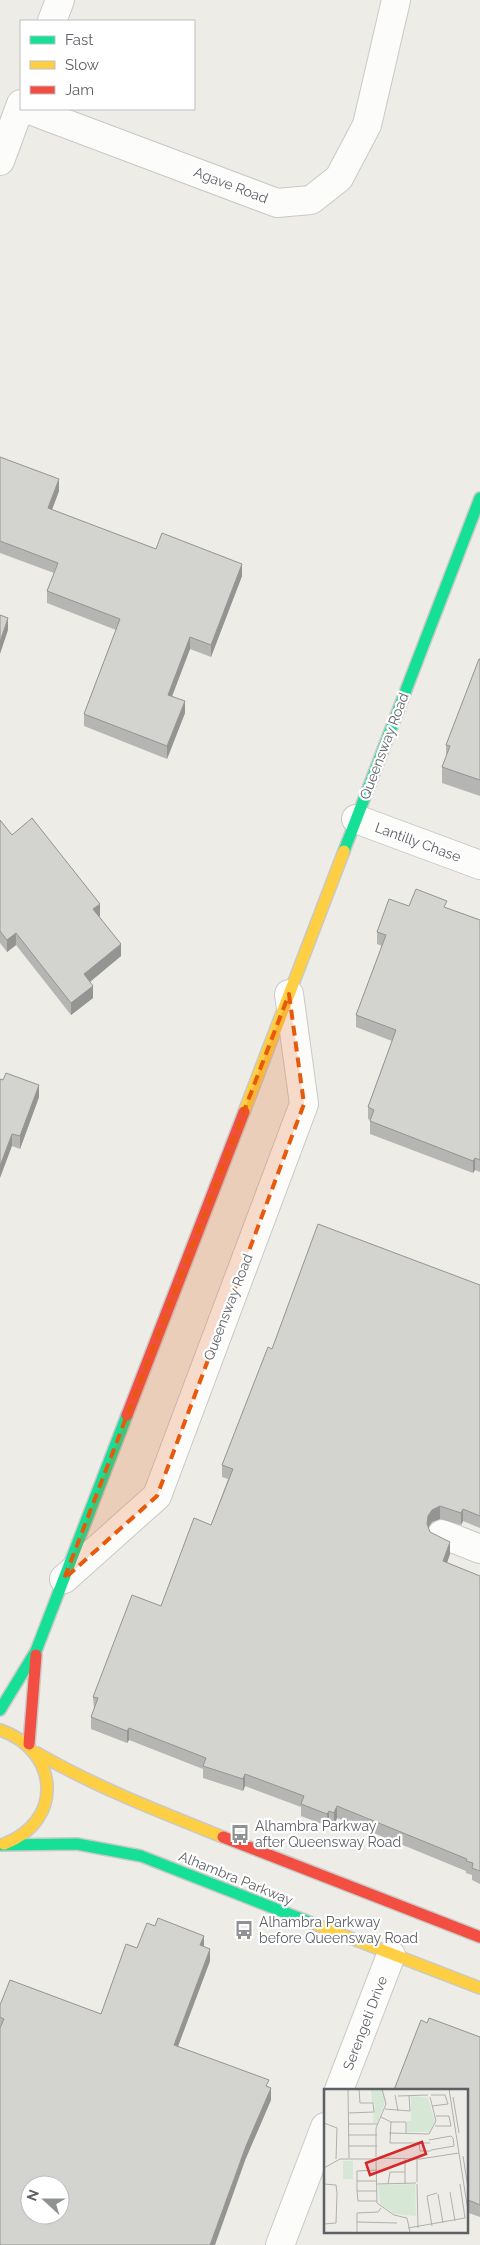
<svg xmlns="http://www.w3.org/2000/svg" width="480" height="2245" font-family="Raleway,sans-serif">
<rect width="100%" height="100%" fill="#edece7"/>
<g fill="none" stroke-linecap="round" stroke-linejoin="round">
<!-- street casing -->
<g stroke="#c9c9c9" stroke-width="30">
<path id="street" d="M52,21L60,0
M27,109L277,203L311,200L339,178L367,125L396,0
M0,161L21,104
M356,819L480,865
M442,1534L480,1549
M64,1579L157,1496L304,1104L289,994
M339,2090L391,1955
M280,2245L325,2127"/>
</g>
<!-- fast casing -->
<g stroke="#c9c9c7" stroke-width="14">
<path id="fast" d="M344,851L480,498
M0,1710L36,1651L127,1415
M1,1845L77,1844L141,1856L317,1925"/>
</g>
<!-- slow casing -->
<g stroke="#c9c9c7" stroke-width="14">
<path id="slow" d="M244,1112L344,851
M0,1730C59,1750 65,1821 4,1844
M37,1753C96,1787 160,1812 223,1837
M317,1925L480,1988"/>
</g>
<!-- jam casing -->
<g stroke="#c9c9c7" stroke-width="14">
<path id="jam" d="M127,1415L244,1112
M29,1744L36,1655
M223,1837L480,1937"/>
</g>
<!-- street -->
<use href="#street" stroke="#fcfcfb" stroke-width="28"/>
<!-- fast -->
<use href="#fast" stroke="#16e098" stroke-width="11"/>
<!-- slow -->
<use href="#slow" stroke="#ffcf43" stroke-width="11"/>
<!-- jam -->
<use href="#jam" stroke="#f24e42" stroke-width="11"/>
</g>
<!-- wall -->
<path fill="#b5b5b3" d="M0,457L59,491L52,510L156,549L242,576L211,657L190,649L172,696L185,713L167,759L84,726V714L116,630L47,603V591L54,573L0,553Z
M480,659V796L442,783V767L446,757V745Z
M0,820L12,835L100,916H99L121,956L89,982L93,998L71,1015L16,945L7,952L0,943Z
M409,906L447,908L480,920V1172L475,1170L473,1173L370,1134V1120L368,1119V1107L392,1041L356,1027V1015L382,946L377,944V932Z
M0,1079L39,1097L20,1149L12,1146Z
M480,1285V1528L463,1521L461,1525L440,1519L432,1522L428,1527L430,1532L450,1554L447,1563L480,1576V1884L472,1880V1875L466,1873V1871L337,1818L334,1825L329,1823L327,1826L301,1816V1807L245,1786L243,1791L203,1778V1769L129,1740L127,1743L91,1729V1717L94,1709L93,1697L161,1606L211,1525L228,1479L222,1477V1465L272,1349Z
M204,1947L210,1961L178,2046L269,2087L271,2100L246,2158L0,2245V2005L101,2014L137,1948Z
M427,2023L480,2037V2217L466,2212V2090Z"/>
<!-- shaded-wall -->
<path fill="#949492" d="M59,479V491L48,520V508Z
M242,564V576L211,657V645Z
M8,618V630L0,654V642Z
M190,637V649L168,707V695Z
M185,701V713L167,759V746Z
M100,904V916L93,921V909Z
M16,933V945L7,952V940Z
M121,944V956L84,987V974Z
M93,986V998L71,1015V1003Z
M39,1085V1097L20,1149V1136Z
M12,1134V1146L0,1178V1166Z
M475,1158V1170L473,1173V1161Z
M440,1506V1519L432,1522L428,1528L427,1524L428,1516L432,1510Z
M463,1509V1521L461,1525V1513Z
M450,1542V1554L443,1574V1561Z
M129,1728V1740L127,1743V1731Z
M245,1774V1786L243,1791V1779Z
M337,1806V1818L334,1825V1813Z
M329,1811V1823L327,1826V1814Z
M204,1936V1948L200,1945Z
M210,1949V1961L174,2057V2045Z
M271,2088V2100L246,2158L215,2245H210L246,2146Z"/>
<!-- building -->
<path fill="#d3d3d0" stroke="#949492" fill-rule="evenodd" d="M0,457L59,479L48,508L156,549L162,533L242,564L211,645L190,637L168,695L185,701L167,746L84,714L120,619L47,591L58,563L0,541Z
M0,615L8,618L0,642Z
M479,659H480V780L442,767L450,746L446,745Z
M32,818L100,904L93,909L121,944L84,974L93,986L71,1003L16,933L7,940L0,931V820L12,835Z
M416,889L447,901L444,907L480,920V1160L475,1158L473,1161L370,1121L374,1110L368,1107L396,1030L356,1015L386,935L377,932L389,899L409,906Z
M6,1073L39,1085L20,1136L12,1134L0,1166V1079L3,1080Z
M318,1224L480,1285V1516L463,1509L461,1513L440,1506L432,1510L428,1516L427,1524L430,1532L450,1542L443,1561L480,1576V1871L472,1868L473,1863L466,1861L467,1859L337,1806L334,1813L329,1811L327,1814L301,1804L304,1796L245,1774L243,1779L203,1766L206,1758L129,1728L127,1731L91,1717L98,1698L93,1697L132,1595L161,1606L194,1518L211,1525L233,1469L222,1465L268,1347L272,1349Z
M158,1918L204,1936L200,1945L210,1949L174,2045L269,2080L266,2086L271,2088L246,2146L210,2245H0V2028L4,2019L0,2017V2005L10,1980L101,2014L126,1944L137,1948L147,1923L155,1926ZM30,2185H60V2215H30Z
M429,2018L480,2037V2205L466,2199V2090H394L421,2020L427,2023Z"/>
<!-- marked area -->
<path fill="#e8590c" fill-opacity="0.2" stroke="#e8590c" stroke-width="4" stroke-dasharray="10 6" stroke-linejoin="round" d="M289,994L304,1104L157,1496L64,1579Z"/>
<!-- icons -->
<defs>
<g id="bus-bare" transform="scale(1.5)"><path d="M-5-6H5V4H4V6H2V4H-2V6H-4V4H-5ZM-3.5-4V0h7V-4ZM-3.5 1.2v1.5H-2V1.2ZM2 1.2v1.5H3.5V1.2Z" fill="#8f9192" stroke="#fff" stroke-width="2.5" paint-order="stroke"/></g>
</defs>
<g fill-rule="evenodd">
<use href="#bus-bare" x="240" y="1834"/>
<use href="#bus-bare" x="244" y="1930"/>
</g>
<g text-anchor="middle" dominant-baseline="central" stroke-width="4.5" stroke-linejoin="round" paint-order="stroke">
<!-- street labels -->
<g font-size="14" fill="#5d6065" stroke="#fff">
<text transform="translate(231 185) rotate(21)">Agave Road</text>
<text transform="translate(384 746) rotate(-69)">Queensway Road</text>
<text transform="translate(418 842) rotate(20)">Lantilly Chase</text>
<text transform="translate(228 1307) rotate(-69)">Queensway Road</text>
<text transform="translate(236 1878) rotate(22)">Alhambra Parkway</text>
<text transform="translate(365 2023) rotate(-69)">Serengeti Drive</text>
</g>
<!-- poi labels -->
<g font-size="14" fill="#5d6065" stroke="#fff" text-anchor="start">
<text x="255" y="1826">Alhambra Parkway<tspan x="255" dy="16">after Queensway Road</tspan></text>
<text x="259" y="1922">Alhambra Parkway<tspan x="259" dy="16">before Queensway Road</tspan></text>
</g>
</g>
<!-- overview -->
<g transform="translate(324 2089)">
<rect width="144" height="144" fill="#edece7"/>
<path d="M19,72H29V90H19Z" fill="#d6e8d5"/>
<path d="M47,0H57L62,11L53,34H49L51,15L48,13ZM87,7L104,9L111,33L105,43H83V32H87ZM91,95L92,127L71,125L56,115L54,96Z" fill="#d6e8d5"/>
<path fill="none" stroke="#afb0af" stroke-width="1" d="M24,0L25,69M125,0L144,122M71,6L74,22M107,6H121L124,15L108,17M74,7L104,6M129,8L135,44M61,20L86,22L85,6M24,24L50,23L49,14H36L35,0M57,28L67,33H82V44M67,33L66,54H106M0,34L13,39L12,70M24,35H53M111,37H127L125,27H112M65,44L105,45L112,32L106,8M0,46V62M24,46H53M105,51L127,47L129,49L130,57L107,61M95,54L96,62H107M24,57H53M139,67L144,99M52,68V39L62,15L58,0M54,69L96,70L135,64M81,70V95M93,70V93M52,71L53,114L70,126L83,129L86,143M0,79L16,70H51M53,81L33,82V102L34,112H53M33,92H53M0,95L12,96L13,104L12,134L0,135M53,95L92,94M64,95L66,83H81M93,95L94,139M33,102H53M126,103L131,132M114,105L119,134M33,133L73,134M108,137L103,107L113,104M84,139L141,129L136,95M33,143V124L54,123L57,119"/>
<path fill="#d62828" fill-opacity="0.15" stroke="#d62828" stroke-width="2.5" d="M98,53L102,65L46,86L42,74Z"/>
<rect width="144" height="144" fill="none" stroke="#5d6065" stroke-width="2.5"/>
</g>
<!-- legend -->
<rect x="20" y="20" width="175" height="90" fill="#ffffff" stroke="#bebfc1"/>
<rect x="30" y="36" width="25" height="8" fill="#16e098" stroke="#bebfc1"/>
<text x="65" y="45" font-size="15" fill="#5d6065">Fast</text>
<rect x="30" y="61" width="25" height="8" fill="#ffcf43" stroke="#bebfc1"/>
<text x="65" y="70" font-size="15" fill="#5d6065">Slow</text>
<rect x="30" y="86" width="25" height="8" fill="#f24e42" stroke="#bebfc1"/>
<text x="65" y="95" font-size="15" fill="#5d6065">Jam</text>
<!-- north arrow -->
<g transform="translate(45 2200) rotate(291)"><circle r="24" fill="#ffffff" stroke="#bebfc1"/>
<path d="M0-4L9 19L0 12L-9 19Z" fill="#8f9192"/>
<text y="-8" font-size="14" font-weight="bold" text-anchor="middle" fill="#5d6065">N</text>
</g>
</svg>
